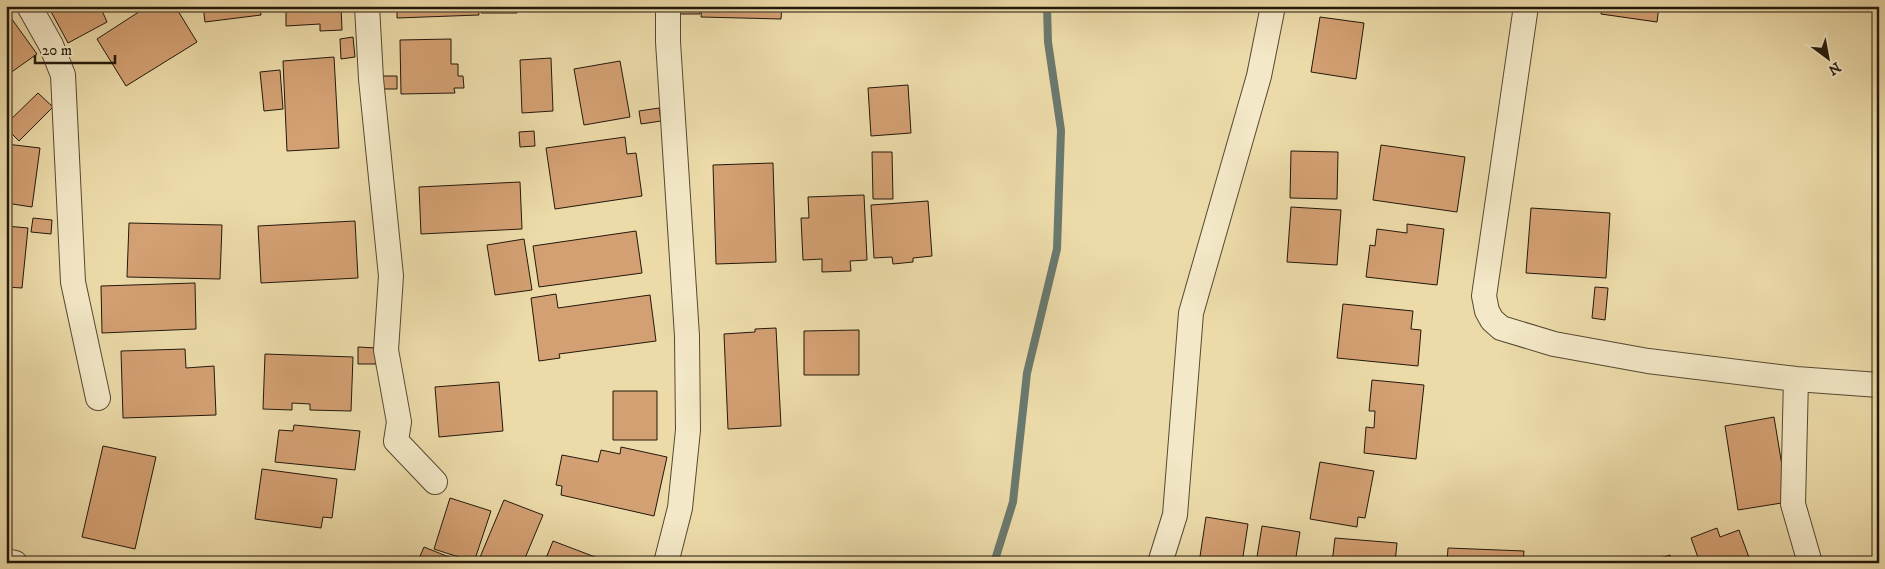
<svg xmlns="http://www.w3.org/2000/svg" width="1885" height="569" font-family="'IM FELL DW Pica',serif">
<rect width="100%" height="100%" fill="#ecdba9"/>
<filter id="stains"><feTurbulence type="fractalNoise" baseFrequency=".004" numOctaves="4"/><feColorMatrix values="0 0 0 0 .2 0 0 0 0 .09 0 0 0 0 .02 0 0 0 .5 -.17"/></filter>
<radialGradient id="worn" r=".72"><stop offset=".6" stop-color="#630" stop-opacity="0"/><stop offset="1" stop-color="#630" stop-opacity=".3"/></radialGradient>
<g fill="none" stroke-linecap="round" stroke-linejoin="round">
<!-- stream -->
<path stroke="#6a796e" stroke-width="8" d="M994,563L1013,502L1027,373L1057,249L1061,130L1048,42L1047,6"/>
</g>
<!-- building -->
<path fill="#d3a073" stroke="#23180b" d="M48,6H100L107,22L68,43Z
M148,6H175L197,42L126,86L97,39Z
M203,6H260L261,15L205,22Z
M286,6H341L342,30L320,31V24L286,26Z
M397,6H478L479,15L397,18Z
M481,6H517V13H481Z
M678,6H700V14H678Z
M702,6H782L781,19L701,17Z
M1333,6H1362L1361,11Z
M1602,6H1659L1657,22L1601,14Z
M6,11L37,54L6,76Z
M1320,17L1364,23L1356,79L1311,72Z
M353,37L355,57L341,59L340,39Z
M451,39V64H458V76H463L464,88H454L455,93L401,94L400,40Z
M334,57L339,148L287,151L283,61Z
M551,58L553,111L522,113L520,60Z
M620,61L630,117L584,125L574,69Z
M280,70L283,109L264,111L260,72Z
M381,76H397V89H381Z
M908,85L911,133L871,136L868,88Z
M38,93L53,107L19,141L6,128V124Z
M659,108L661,121L641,124L639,111Z
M534,131L535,146L520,147L519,132Z
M625,137L627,154L636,153L642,196L555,209L546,148Z
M6,144L40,148L32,207L6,203Z
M1381,145L1465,157L1457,212L1373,200Z
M1291,151L1338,152L1337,199L1290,198Z
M872,152H892L893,199H873Z
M773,163L776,262L716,264L713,165Z
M520,182L522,229L421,234L419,187Z
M864,195L867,260L850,261L851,271L822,272V259L803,260L801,218H809L808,197Z
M928,201L932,256L913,258V262L893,264L892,257L874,258L871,205Z
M1291,207L1341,210L1337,265L1287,262Z
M1531,208L1610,213L1606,278L1526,273Z
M33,218L52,220L51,234L31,232Z
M355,221L358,278L261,283L258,226Z
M129,223L222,225L220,279L127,277Z
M1407,224L1444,229L1437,285L1366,277L1370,245L1375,246L1377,229L1407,233Z
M6,226L28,228L22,288L6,287Z
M636,231L642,273L539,287L533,246Z
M524,239L532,290L495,295L487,245Z
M195,283L196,329L102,333L101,286Z
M1595,287L1608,288L1605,320L1592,318Z
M556,294L558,308L650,295L656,341L559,354L560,358L539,361L531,298Z
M1343,304L1413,311L1411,329L1421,330L1418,366L1337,358Z
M776,328L781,426L728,429L724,334L755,332V329Z
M859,330V375H804V331Z
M358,347L376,348V364H358Z
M185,349L186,368L214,366L216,415L123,418L121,351Z
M265,354L353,357L351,411L310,410V404L292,403V410L263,409Z
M1372,380L1424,385L1416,459L1364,453L1366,427L1374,428L1375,411H1369Z
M499,382L503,431L439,437L435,387Z
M613,391H657V440H613Z
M1774,417L1788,502L1738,510L1725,426Z
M294,425L360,431L355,470L275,462L279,430L293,431Z
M103,446L156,457L135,549L82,537Z
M621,447L667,457L654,516L561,495L562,486L556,485L562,455L598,462L601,450L620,454Z
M1320,462L1374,471L1365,518L1358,517L1357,527L1310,519Z
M262,469L337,479L332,518L323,517L321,528L255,519Z
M450,498L491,511L474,562L434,549Z
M504,500L543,515L523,563H481L478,562Z
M1206,517L1248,524L1242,563H1199Z
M1262,526L1300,532L1295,563H1256Z
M1717,528L1720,537L1739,530L1751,563H1700L1691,538Z
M1335,538L1397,543L1395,563H1332Z
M553,541L611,563H544Z
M424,547L464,563H417Z
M1448,548L1524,551L1523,563H1447Z
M1670,555L1672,563H1643Z"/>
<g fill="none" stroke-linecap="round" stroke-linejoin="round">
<!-- minor casing -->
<g stroke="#554932" stroke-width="26">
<path id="minor" d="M29,6L51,45L63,75L73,282L98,398
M367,6L371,79L391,276L386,350L399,422L396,441L435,482
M1526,6L1484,296L1487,311L1492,320L1501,328L1554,344L1648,361L1796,379L1879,385
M1796,379L1793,504L1810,563
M6,561L15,563
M666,563L680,508L688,430L687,336L668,42V6
M1160,563L1175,515L1191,313L1259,76L1273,6"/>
</g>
<!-- minor -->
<use href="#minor" stroke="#f3e8c7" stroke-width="24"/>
</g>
<!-- margin -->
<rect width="1885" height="569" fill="none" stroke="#ecdba9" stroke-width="25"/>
<rect x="8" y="8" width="1870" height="554" fill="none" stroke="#23180b" stroke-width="2.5"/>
<rect x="12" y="12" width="1860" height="544" fill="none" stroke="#23180b"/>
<!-- north arrow -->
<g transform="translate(1828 58) rotate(148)" stroke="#f3e8c7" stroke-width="4" paint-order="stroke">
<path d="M0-4L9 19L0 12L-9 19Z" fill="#23180b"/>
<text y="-8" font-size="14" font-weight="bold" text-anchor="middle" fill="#23180b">N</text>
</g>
<!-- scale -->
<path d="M35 55v8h80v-8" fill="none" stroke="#23180b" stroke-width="2.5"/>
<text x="42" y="55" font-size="15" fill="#23180b" stroke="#f3e8c7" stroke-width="4" paint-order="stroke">20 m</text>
<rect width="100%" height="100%" filter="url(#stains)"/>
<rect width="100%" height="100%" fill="url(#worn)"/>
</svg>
